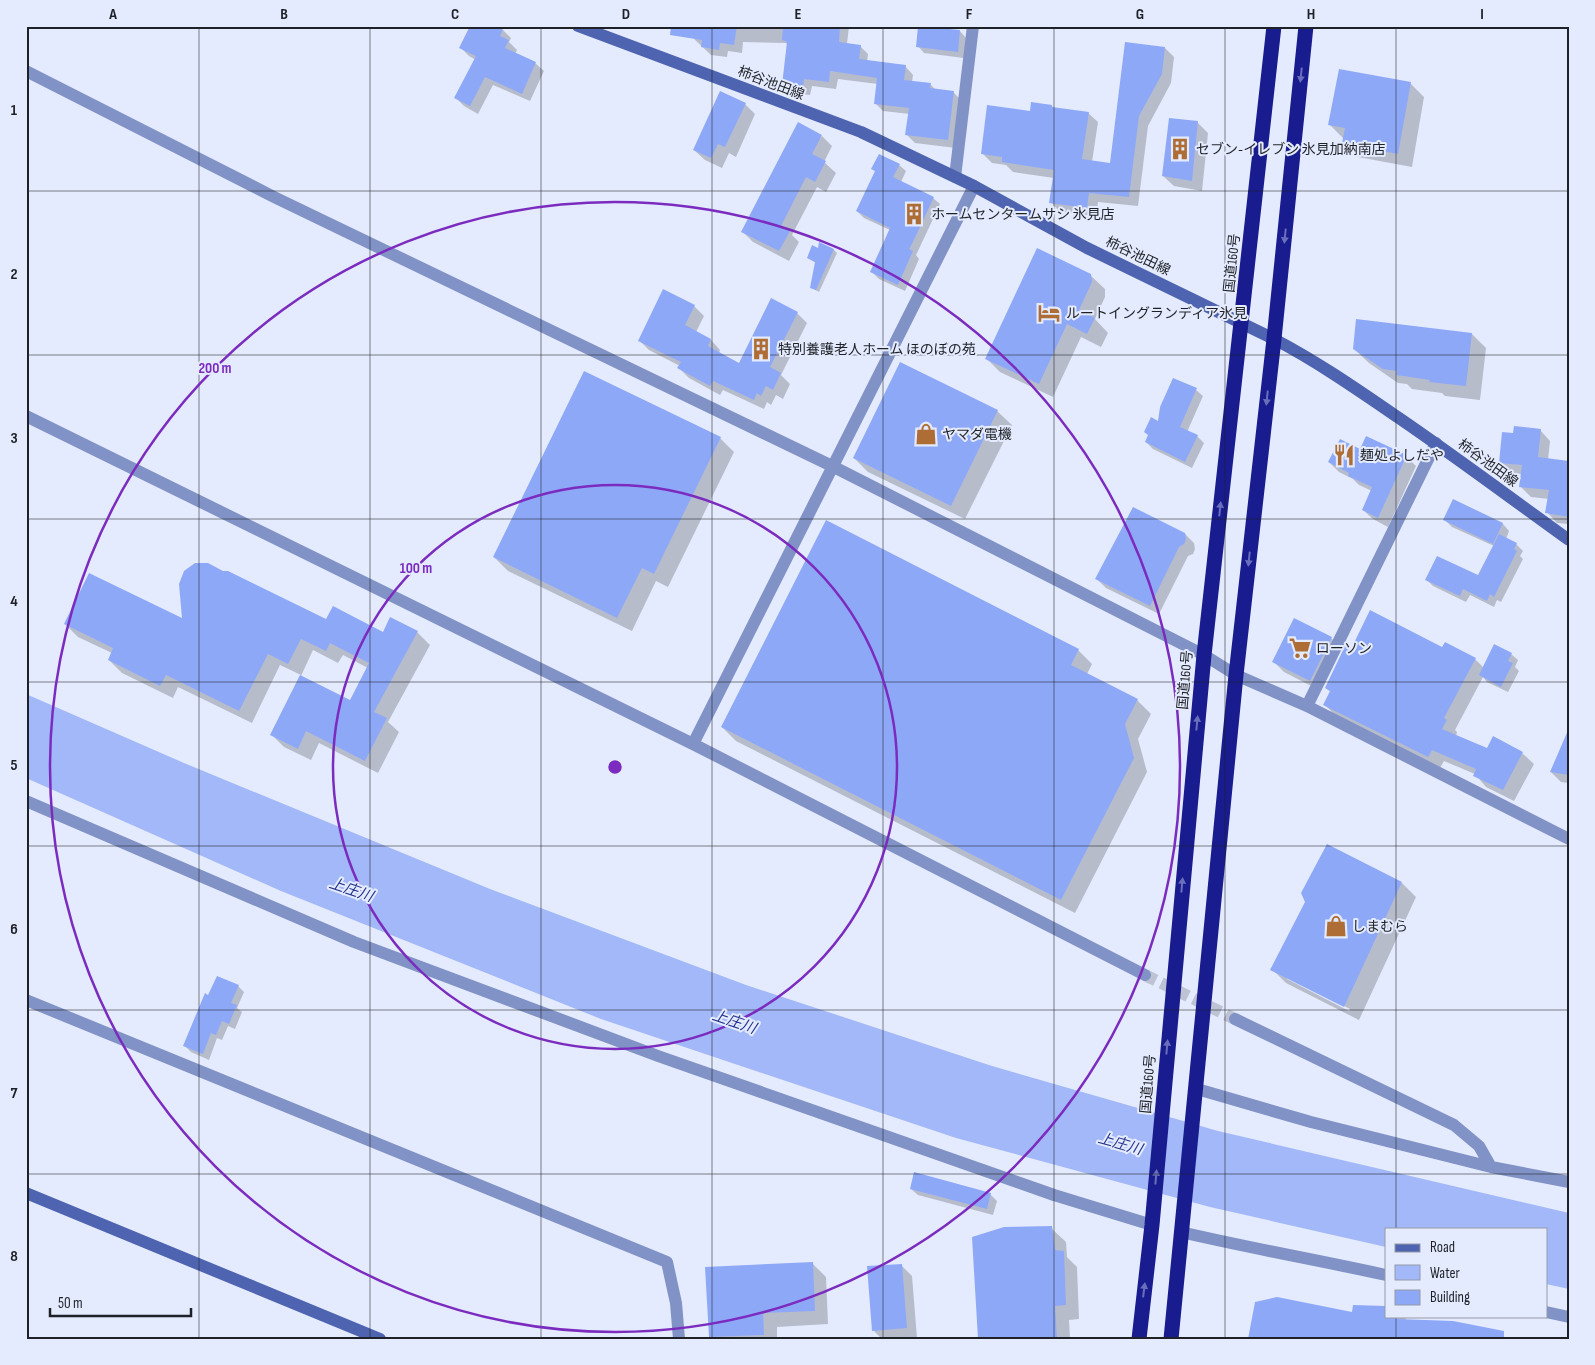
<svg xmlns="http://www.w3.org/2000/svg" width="1595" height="1365" font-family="'Sofia Sans Condensed','Noto Sans JP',sans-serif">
<rect width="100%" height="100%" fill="#e5ebfe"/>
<!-- water -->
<path fill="#a2b8f8" d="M26,694L184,763L490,889L746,985L992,1066L1218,1131L1569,1213V1289L1546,1284V1229H1386V1247L1210,1207L956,1138L601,1019L281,891L26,778Z"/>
<!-- shadow -->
<path fill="#0003" fill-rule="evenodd" d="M694,26H849L847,44L860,46L868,54L867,62L905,66L913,75L912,82L930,84L936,90L953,92L961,100L956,148L915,143L907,135L910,114L883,111L875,103L878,84L838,79L836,89L812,86L810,95L791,93L783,85L788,45L786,43L743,42L742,53L728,51L727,57L711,55L693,38Z
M498,28L503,30L511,38L509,42L517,50L515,54L535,63L544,71L530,101L493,85L478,114L464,106L456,98L476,60L469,56L461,48Z
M960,31L966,38L964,58L924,53L918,46Z
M1165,48L1174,57L1171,83L1148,126L1138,206L1098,202L1096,216L1060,212L1051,202L1054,178L1013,172L1006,165L992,163L983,154L1031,112L1052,106L1054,108L1088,113L1098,122L1092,162L1111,164Z
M1410,83L1424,97L1412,167L1358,157L1344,143V139L1330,125Z
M745,104L755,114L736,157L729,153L722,168L705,160L694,150Z
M1197,122L1208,133L1202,191L1174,186L1163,176Z
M822,136L832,146L824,162L836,173L826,192L817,187L792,235L799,242L789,261L753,242L743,232Z
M899,165L906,171L901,182L933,198L940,204L918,251L916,255L919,259L905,291L879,279L872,272L890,230L864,218L857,211L876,172L873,169Z
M820,244L834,250L837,253L819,292L812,288L816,263L808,258L819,250Z
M1090,275L1105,289V297L1095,319L1108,333L1101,347L1081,337L1053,397L1000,372L986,358Z
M664,291L694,306L704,316L696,332L711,340L720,350L719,353L739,364L797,313L807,323L781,375L790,384L783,399L776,395L771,405L767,402L764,409L723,390L720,395L689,378L679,368L680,366L649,350L639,340Z
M1472,334L1486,348L1480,400L1445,396L1442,393L1412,389L1407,384L1398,383L1369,363L1354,349Z
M1196,390L1203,396L1187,432L1197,436L1204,443L1192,468L1153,449L1146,442L1158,422Z
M997,411L1012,425L965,519L868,472L854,458Z
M1540,430L1550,441L1548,460L1569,463V524L1557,523L1547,512L1549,499L1531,497L1521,487L1522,474L1510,473L1500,462L1514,435Z
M720,438L734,452L668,587L656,581L632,631L508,571L494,557Z
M1361,451L1406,456L1416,466L1388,527L1373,519L1363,510L1372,491L1359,485L1353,479L1339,472L1329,462Z
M1454,501L1503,524L1509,531L1506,539L1516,544L1523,551L1520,556L1523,559L1501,602L1497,600L1494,607L1470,595L1466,602L1433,586L1427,580L1478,577L1494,546L1452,527L1445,520Z
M1185,534L1194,543L1195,549L1193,554L1188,556L1159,614L1106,588L1097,579Z
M391,618L417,632L430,645L388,722L399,732L378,773L319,743L311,760L284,747L271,734L301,675L280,665L252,723L178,687L173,698L122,673L109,660L112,653L78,637L65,624L183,620L327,621L383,633ZM313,650L338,663L343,655L368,668L351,702L301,676Z
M1331,638L1342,648L1321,691L1284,672L1273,661Z
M1352,649H1443L1475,659L1484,668L1511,654L1518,660L1515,667L1519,671L1508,692L1487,682L1483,677L1455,730L1457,732L1456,736L1488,750L1522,753L1534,764L1514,801L1486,787L1475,774L1444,761L1440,768L1336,716L1325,705L1331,692L1326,688Z
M1078,650L1092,664L1087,674L1137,700L1151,714L1138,739L1147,772L1075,913L736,741L722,727Z
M1569,741V783L1561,782L1551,772Z
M1402,883L1416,897L1359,1020L1286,983L1272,969ZM1287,977L1350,1009L1349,1011L1287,979Z
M238,986L244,992L237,1008L242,1012L235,1029L228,1026L222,1040L217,1038L209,1060L191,1052L185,1046L209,996Z
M911,1189L990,1194L997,1201L993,1215L918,1195Z
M1051,1228L1066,1242L1067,1257L1077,1267L1079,1319L1069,1320L1070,1339H979Z
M812,1263L826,1277L828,1324L777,1327V1339H712L710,1337Z
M901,1265L912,1276L917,1338L882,1339L873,1330Z
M1354,1306L1386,1308V1316H1405L1406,1320L1352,1339Z"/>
<!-- building -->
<path fill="#8ea8f8" d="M470,26H504L500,36L509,40L505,48L536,62L522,94L485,77L470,106L454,98L476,56L459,48Z
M671,26H737L734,45L720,43L719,50L701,47L702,40L670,35Z
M783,26H840L839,42L861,45L859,59L906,65L904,80L931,83L930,88L954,91L948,140L905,135L909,108L874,104L877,78L830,71L829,82L804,79L803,88L782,85L787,42L782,40Z
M918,26L960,30L958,52L916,47Z
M1125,42L1165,47L1162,74L1139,116L1129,197L1089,193L1087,208L1049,203L1054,170L1002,162V157L981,154L987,105L1030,111L1031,102L1052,105V107L1089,112L1082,159L1110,163Z
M1339,69L1411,82L1398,154L1342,143L1345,128L1328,125Z
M720,91L746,103L725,147L718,144L711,158L693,150Z
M1169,118L1198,121L1192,181L1162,176Z
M798,122L822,135L812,154L826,161L815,182L806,177L781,226L790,231L779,251L741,232Z
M879,154L900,164L893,177L934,197L912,244L909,249L913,251L898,285L870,272L890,228L856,211L875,171L871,169Z
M819,242L834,249L816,290L810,288L815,262L807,258L812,245L818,248Z
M1037,248L1091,274L1092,282L1079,310L1095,318L1087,334L1067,324L1039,384L985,359Z
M663,289L695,305L685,325L711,339L708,346L739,363L771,298L798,312L770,367L781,373L773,390L766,386L761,396L757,393L754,400L713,381L710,386L677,368L681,362L638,341Z
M1356,319L1472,333L1466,386L1429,382L1430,380L1396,375L1397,371L1383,369L1353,349Z
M900,362L998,410L951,506L853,458Z
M584,371L721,437L654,574L642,568L617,618L493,557Z
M1173,378L1197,388L1180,427L1198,435L1185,462L1145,442L1148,435L1144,432L1151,417L1158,421L1160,407Z
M1514,426L1541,429L1538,457L1569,461V517L1545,513L1549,490L1519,487L1522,465L1499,463L1502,432L1513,433Z
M1366,436L1407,455L1378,518L1362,510L1372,487L1348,476L1349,473L1328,462L1340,439L1360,449Z
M1453,499L1503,523L1493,544L1443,520Z
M1133,507L1185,533L1186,539L1184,544L1179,547L1150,606L1095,579Z
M826,520L1079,649L1071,665L1138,699L1125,724L1134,758L1061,900L721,727Z
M1499,534L1517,543L1514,549L1517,551L1494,597L1490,594L1487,601L1463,589L1460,596L1425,580L1437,556L1478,575Z
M195,563H208L223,571H228L326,619L333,606L383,632L390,617L418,631L374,712L387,718L365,761L306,731L298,749L270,735L300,675L350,700L369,663L330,643L326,651L301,639L288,664L268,654L239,711L166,675L160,686L108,660L113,648L64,624L89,573L182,618L179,584L184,571Z
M1370,610L1442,647L1445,642L1476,658L1444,718L1447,720L1442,729L1487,748L1493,736L1523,752L1503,790L1473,776L1476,769L1432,750L1428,757L1323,705L1330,691L1325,688L1346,644L1352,647Z
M1294,618L1332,637L1310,681L1272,662Z
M1494,644L1512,653L1508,661L1513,663L1501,687L1479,675Z
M1569,728V775L1550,772Z
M1327,844L1402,882L1344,1007L1270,970L1305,902L1301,893Z
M217,976L239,985L231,1003L237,1005L229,1024L222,1021L216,1035L211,1033L203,1054L183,1046L205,993L208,995Z
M914,1172L991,1193L987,1209L910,1189Z
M1052,1226L1055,1250L1064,1251L1066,1305L1055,1306L1057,1339H978L972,1237L1004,1227Z
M813,1262L815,1311L763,1313L764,1335L709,1337L705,1267Z
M902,1264L907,1328L872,1331L867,1266Z
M1277,1297L1352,1312L1353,1305L1386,1306V1316H1397V1319L1453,1321L1504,1331V1339H1248L1255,1302Z"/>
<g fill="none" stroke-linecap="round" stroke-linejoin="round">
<!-- street-tunnel -->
<path stroke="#bdc3d3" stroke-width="12" stroke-dasharray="12 6" stroke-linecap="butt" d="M1145,975L1235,1019"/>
<!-- street -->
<path stroke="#8092c6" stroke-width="12" d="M26,71L274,197L832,466L1204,655L1236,675L1307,706L1569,839
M955,177L973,26
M26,416L693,744L1145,975
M1307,706L1436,443
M693,744L974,186
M26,801L354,942L658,1056L1054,1195L1152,1225
M26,1000L667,1262L676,1303L679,1339
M1235,1019L1454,1125L1479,1146L1491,1167L1569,1182
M1197,1089L1311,1122L1491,1167
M1181,1232C1249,1248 1318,1260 1386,1275
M1546,1312L1569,1317"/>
<!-- secondary -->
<path stroke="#4e64b0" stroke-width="12" d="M578,26L861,132L974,186L1087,248L1274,339C1318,362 1358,390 1399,418C1456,457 1512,499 1569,540
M26,1193L380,1339"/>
<!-- highway -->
<path stroke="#181c8e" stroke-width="15" d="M1139,1339L1152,1225L1204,655L1274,26
M1171,1339L1236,675L1274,339L1306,26"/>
</g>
<!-- one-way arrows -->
<defs><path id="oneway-solid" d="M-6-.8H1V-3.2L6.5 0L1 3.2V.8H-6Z" transform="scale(1.25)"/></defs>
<g fill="#6a6fbb">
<use href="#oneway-solid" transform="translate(1301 75) rotate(96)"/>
<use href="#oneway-solid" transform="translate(1285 236) rotate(96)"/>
<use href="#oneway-solid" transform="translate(1267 398) rotate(96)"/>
<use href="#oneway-solid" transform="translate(1220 509) rotate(-84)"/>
<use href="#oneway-solid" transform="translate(1249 559) rotate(96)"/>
<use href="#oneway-solid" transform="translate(1197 723) rotate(-85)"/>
<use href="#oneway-solid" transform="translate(1182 885) rotate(-85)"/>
<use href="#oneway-solid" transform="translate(1167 1047) rotate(-85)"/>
<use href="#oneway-solid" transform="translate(1156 1177) rotate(-85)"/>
<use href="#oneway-solid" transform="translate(1144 1290) rotate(-83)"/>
</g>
<!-- grid -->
<path fill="none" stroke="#1e2127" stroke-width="1" stroke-opacity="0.55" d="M199,26V1339M370,26V1339M541,26V1339M712,26V1339M883,26V1339M1054,26V1339M1225,26V1339M1396,26V1229M26,191H1569M26,355H1569M26,519H1569M26,682H1569M26,846H1569M26,1010H1569M26,1174H1569M1396,1316V1339"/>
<!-- distance rings -->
<g fill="none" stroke="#7b2cbf" stroke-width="2.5">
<circle cx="615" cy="767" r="282"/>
<circle cx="615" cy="767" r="565"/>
</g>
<!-- icons -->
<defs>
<g id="building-bare" transform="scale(1.725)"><path d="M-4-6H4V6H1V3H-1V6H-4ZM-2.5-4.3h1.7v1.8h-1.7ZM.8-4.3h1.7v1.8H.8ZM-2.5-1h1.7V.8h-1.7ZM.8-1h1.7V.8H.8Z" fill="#ad6d35" stroke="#e5ebfe" stroke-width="2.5" paint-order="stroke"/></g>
<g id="hotel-bare" transform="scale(1.725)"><path d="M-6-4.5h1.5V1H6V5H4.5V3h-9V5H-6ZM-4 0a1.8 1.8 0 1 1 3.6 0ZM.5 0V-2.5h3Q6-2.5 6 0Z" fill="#ad6d35" stroke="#e5ebfe" stroke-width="2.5" paint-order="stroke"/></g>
<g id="shop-bare" transform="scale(1.725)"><path d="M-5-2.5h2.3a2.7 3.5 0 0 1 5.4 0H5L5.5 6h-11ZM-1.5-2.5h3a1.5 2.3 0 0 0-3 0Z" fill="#ad6d35" stroke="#e5ebfe" stroke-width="2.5" paint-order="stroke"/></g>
<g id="restaurant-bare" transform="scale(1.725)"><path d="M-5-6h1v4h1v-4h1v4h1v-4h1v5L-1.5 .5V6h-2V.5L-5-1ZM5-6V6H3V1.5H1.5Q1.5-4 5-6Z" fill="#ad6d35" stroke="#e5ebfe" stroke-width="2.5" paint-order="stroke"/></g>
<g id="supermarket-bare" transform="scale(1.725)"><path d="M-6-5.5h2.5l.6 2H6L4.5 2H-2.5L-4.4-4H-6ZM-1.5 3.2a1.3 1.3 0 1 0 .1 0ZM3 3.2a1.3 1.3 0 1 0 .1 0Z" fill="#ad6d35" stroke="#e5ebfe" stroke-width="2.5" paint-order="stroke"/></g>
</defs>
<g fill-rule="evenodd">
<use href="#building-bare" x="1180" y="149"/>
<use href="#building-bare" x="914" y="214"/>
<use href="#hotel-bare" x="1049" y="313"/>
<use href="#building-bare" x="761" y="349"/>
<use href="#shop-bare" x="926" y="434"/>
<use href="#restaurant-bare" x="1344" y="455"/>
<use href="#supermarket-bare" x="1300" y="648"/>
<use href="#shop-bare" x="1336" y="926"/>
</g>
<g text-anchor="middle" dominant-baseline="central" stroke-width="4" stroke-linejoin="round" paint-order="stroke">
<!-- street labels -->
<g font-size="14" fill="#1e2127" stroke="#e5ebfe">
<text transform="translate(771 83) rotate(21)">柿谷池田線</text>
<text transform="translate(1138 256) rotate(26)">柿谷池田線</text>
<text transform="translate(1232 263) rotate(-84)">国道160号</text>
<text transform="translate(1488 463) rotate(36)">柿谷池田線</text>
<text transform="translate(1185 680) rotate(-85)">国道160号</text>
<text transform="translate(1148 1084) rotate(-85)">国道160号</text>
</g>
<!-- poi labels -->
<g font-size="14" fill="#1e2127" stroke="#e5ebfe" text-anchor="start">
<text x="1196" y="149">セブン-イレブン 氷見加納南店</text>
<text x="931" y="214">ホームセンタームサシ 氷見店</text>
<text x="1066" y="313">ルートイングランディア氷見</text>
<text x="778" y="349">特別養護老人ホーム ほのぼの苑</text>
<text x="942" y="434">ヤマダ電機</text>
<text x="1360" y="455">麺処よしだや</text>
<text x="1316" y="648">ローソン</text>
<text x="1352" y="926">しまむら</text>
</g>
<!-- water labels -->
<g font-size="15" font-style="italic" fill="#24348e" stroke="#e5ebfe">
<text transform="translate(351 890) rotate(19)">上庄川</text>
<text transform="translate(734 1022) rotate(19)">上庄川</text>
<text transform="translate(1120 1144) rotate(16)">上庄川</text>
</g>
</g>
<circle cx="615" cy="767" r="8" fill="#7b2cbf" stroke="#e5ebfe" stroke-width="2.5"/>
<g font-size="15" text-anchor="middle" font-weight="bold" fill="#7b2cbf" stroke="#e5ebfe" stroke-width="4" stroke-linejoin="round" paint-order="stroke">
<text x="215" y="373">200 m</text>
<text x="416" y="573">100 m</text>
</g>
<!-- border -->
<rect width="1595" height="1365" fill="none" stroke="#e5ebfe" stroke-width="55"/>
<!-- legend -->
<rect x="1385" y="1228" width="162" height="90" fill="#e5ebfe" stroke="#959aa8"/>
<rect x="1395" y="1244" width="25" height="8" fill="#4e64b0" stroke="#959aa8"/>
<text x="1430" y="1252" font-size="15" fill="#1e2127">Road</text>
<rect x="1395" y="1265" width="25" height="15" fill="#a2b8f8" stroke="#959aa8"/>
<text x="1430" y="1278" font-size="15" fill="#1e2127">Water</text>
<rect x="1395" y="1290" width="25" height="15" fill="#8ea8f8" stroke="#959aa8"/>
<text x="1430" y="1302" font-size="15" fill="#1e2127">Building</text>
<!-- scale -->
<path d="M50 1308v8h141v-8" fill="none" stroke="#1e2127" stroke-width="2.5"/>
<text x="58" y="1308" font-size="15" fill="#1e2127" stroke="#e5ebfe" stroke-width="4" paint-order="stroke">50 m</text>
<rect x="28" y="28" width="1540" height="1310" fill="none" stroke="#1e2127" stroke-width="2"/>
<g font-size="16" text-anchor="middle" font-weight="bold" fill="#1e2127">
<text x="113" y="19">A</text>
<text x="284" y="19">B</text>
<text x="455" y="19">C</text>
<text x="626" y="19">D</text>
<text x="798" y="19">E</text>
<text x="969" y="19">F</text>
<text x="1140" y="19">G</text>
<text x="1311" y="19">H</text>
<text x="1482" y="19">I</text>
<text x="14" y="115">1</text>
<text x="14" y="279">2</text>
<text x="14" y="443">3</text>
<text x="14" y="606">4</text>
<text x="14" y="770">5</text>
<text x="14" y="934">6</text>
<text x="14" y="1098">7</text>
<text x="14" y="1261">8</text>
</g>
</svg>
